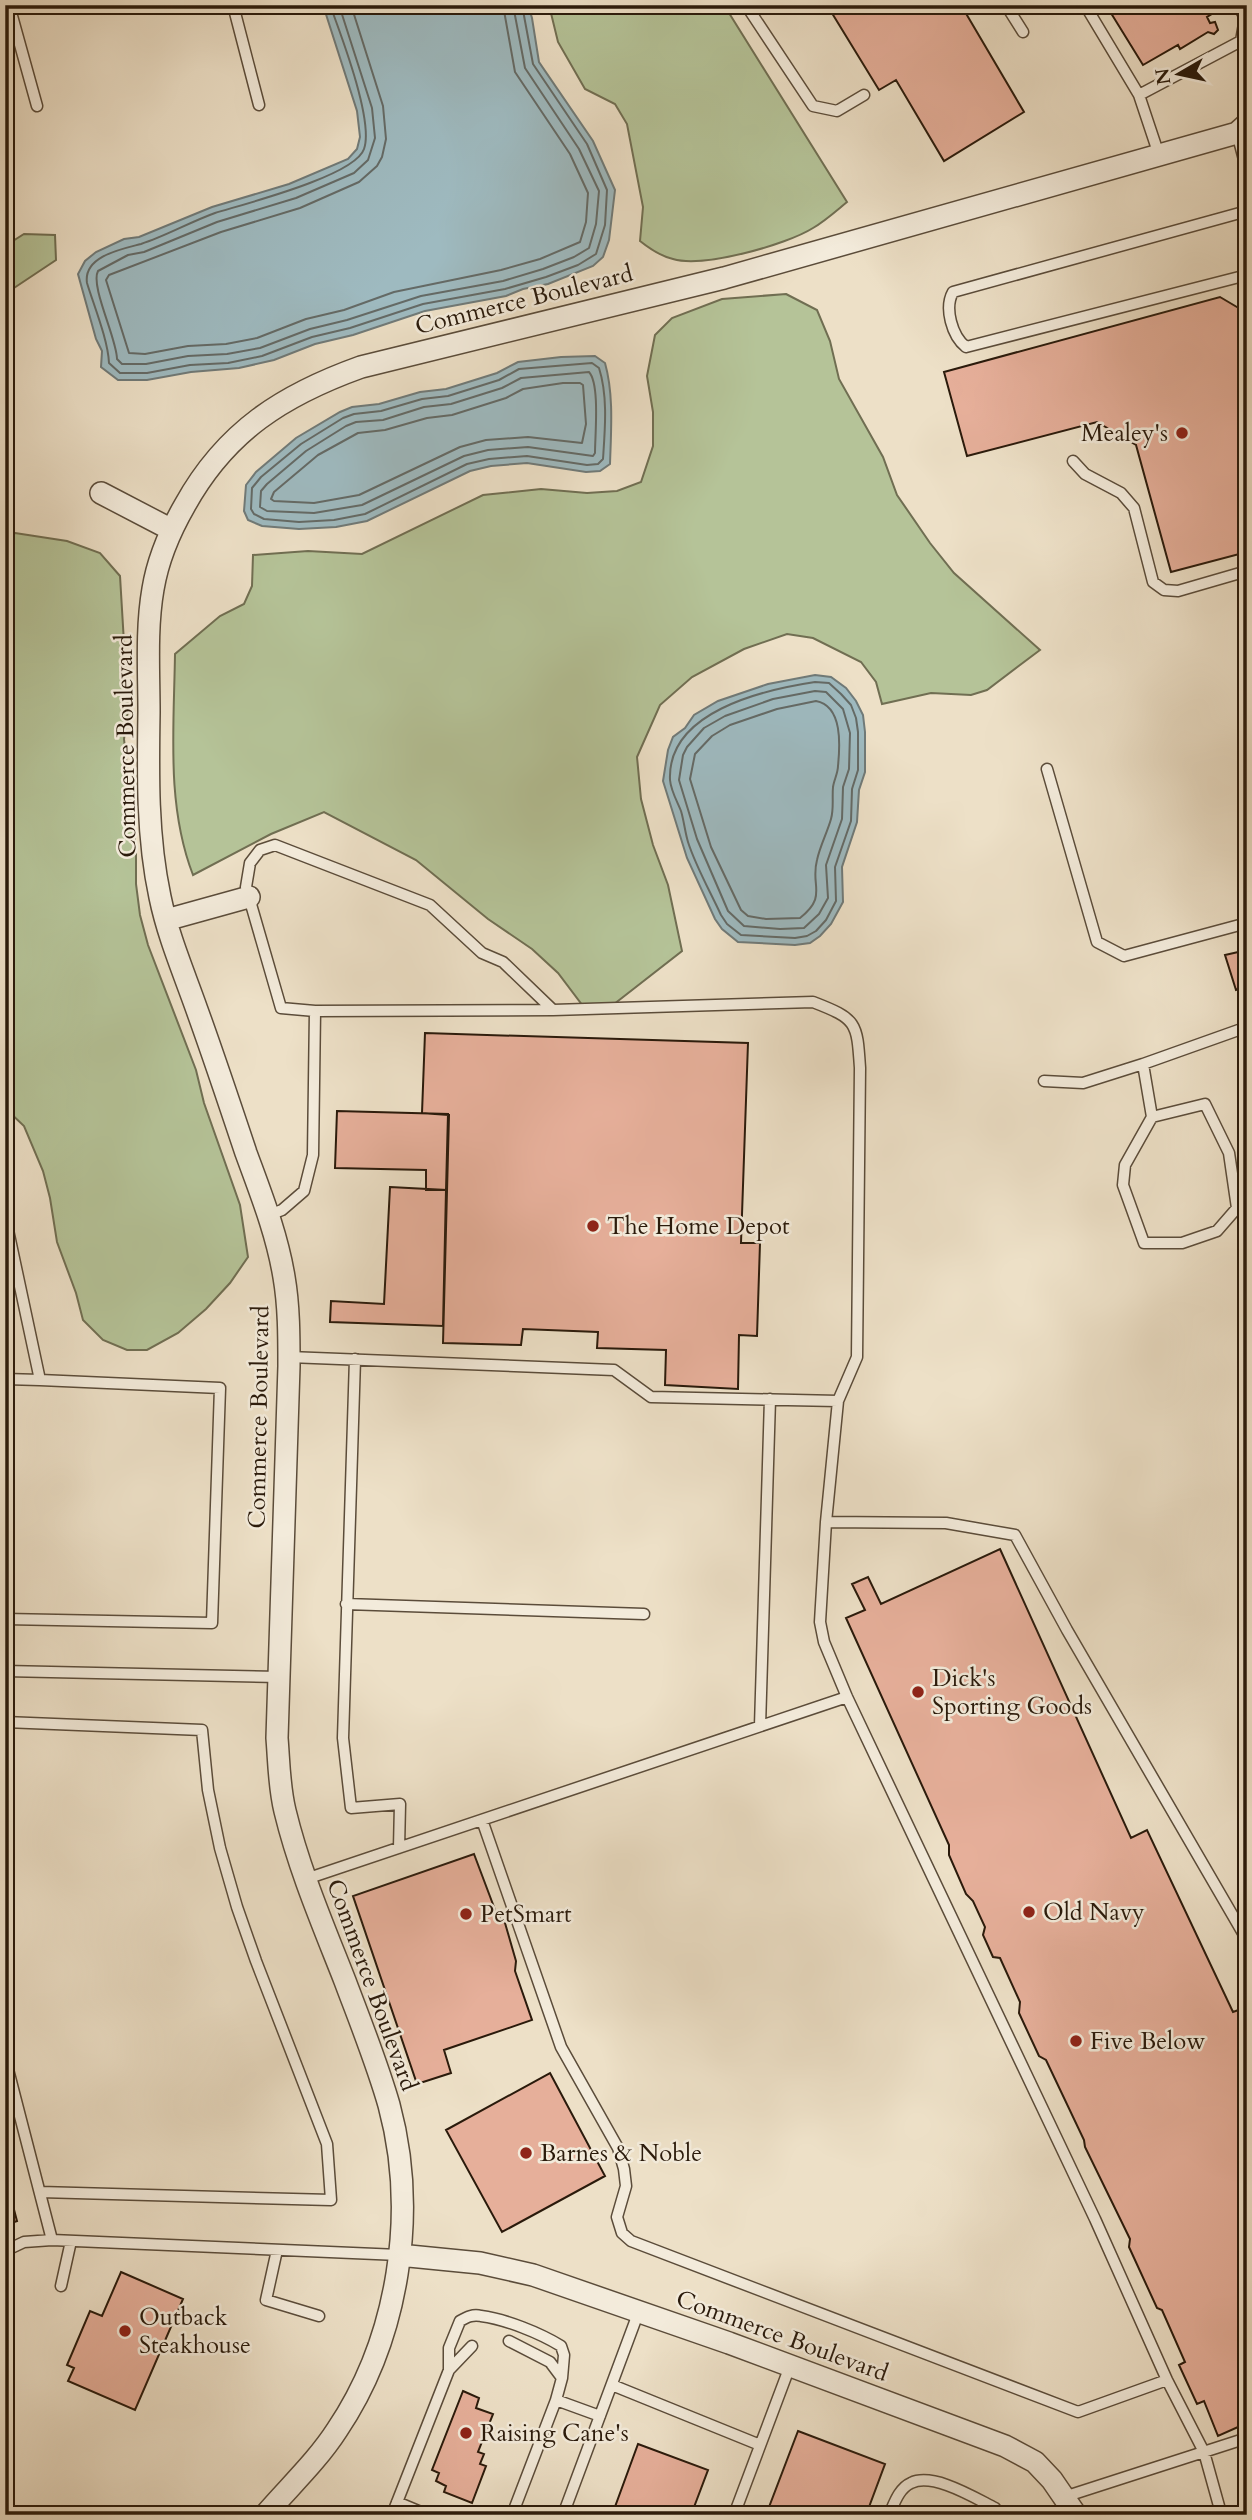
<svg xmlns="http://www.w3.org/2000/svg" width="1252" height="2520" font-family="Cardo,serif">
<rect width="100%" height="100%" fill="#ede0c7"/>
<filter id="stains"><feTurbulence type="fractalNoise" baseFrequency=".00286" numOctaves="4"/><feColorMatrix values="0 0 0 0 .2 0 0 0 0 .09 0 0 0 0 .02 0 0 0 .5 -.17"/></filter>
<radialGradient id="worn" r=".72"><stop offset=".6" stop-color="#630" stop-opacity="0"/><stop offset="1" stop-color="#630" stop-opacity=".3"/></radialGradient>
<!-- green -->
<path fill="#b5c398" stroke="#706e52" stroke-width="2" d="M549,5H724L847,202C836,211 825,221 813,228C786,245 703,268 673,259C660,256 650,249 640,241L643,207L627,124L615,104L585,89L558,42Z
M24,234L55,235L56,260L5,294V246Z
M786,294L817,310L830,341L839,379L883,457L897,495L930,543L954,573L1040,650L987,690L971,695L931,693L882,704L876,682L861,662L813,638L787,634L744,649L692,677L660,705L637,757L641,799L653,845L668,885L682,951L609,1008L583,1006L558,973L532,949L488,919L416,860L324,812L271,834L193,875C166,805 174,728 175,654L220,616L244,604L252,586L253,555L308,551L362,554L483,495L541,489L587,493L617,491L641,482L653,446V412L647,376L655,335L672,318L722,299Z
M15,533L67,541L100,553L120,576L128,710L124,739L136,850V884L140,915L148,945L196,1070L204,1103L240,1205L248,1257L230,1283L206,1309L178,1333L147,1350H127L103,1340L83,1320L76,1293L57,1242L50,1198L43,1171L24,1126L5,1108V534Z"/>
<!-- water -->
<path fill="#9ebac0" stroke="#707a78" stroke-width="2" d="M323,5H528L532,18L539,62L593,141L615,190L609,240L603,257L593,266L548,284L523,289L506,296L425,311L353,335L315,344L274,360L239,368L191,372L147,380H118L101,367L102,351L96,339L78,274L85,261L96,252L124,239L139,237L212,207L289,184L348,159L357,149L360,137L357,111Z
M595,356L605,363C614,395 611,431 610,464L600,471L586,472L527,463L491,466L470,471L367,521L336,527L299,529L262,526L248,520L244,511L246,485L256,472L296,438L340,412L352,407L379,404L420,392L446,389L497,373L518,362L561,357Z
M815,675L831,677L846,688L856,701L863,715L865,732V772L859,790L857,822L842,867L843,902L831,924L820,936L810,943L795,945L738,942L722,929L715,919L687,858L663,781L668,750L673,737L685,728L694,715L718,701L768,684Z"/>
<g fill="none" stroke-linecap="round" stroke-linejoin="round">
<!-- shore -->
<path stroke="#646a66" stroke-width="2" d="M330,5C341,35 374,121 364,149C355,176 244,204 215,213C190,222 166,236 141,244C122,249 83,256 87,283C94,306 108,340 109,363L120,373H147L190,365L228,363L262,356L312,337L350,328L423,304L505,289L546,277L578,265L596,254L605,225L607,190L587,144L533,64L522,5
M339,5L372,108L375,138L368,160L354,173L296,198L217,222L144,252L128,255L98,271C90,286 117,339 117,359L122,364H146L188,356L227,354L260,348L310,329L347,320L421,296L503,281L543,269L574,257L589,248L596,224L599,191L579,149L525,68L513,5
M351,5L383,106L386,139L382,157L377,166L359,182L300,208L221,232L109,275L106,280L129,353L145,354L188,346L226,344L257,338L306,319L344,310L394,292L501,270L540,259L580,242L586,222L588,193L570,154L515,72L503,5
M592,363L599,368C608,396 605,429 603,459L598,464L587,465L527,456L489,459L467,464L365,514L334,520L299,522L264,519L254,514L251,509L252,488L261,477L301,444L343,418L354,414L381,411L422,399L448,396L499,380L519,369Z
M589,372C600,384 595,435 595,453L593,456L528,447L488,450L464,456L362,505L314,513L267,511L260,507L261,491L267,484L306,451L346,426L356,422L383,420L424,407L451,404L502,388L521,378Z
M563,383H580L583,385L586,424L582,443L528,437L486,440L460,447L359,495L314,503L274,501L271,499L274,492L318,455L358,433L385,430L427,418L452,415L506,398L523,389Z
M815,682L829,683L841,694L851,705L856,718L858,732V770L852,789L851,821L835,867L836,901L826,920L816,931L807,936L795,938L741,935L727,924L721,915C710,891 696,867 688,842C685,832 684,821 681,811C677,801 671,791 670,780C667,712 762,690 815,682Z
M815,691L826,692L843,709L850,733L849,769L843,787L842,819L826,865L828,898L819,914L804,928L780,929L744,926L728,911L697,839L679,780L683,755L687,747L704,728L725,716L773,699Z
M816,701C843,706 840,746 838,766C838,773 834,780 833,787C832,798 834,809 831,819C827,833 820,846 817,860C810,886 828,896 800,918L766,919L748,916L741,910L711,847L690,779L695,754L712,736L730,725L777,709Z"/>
</g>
<!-- building -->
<path fill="#e6af9a" stroke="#2a1a0b" stroke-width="2" d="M827,5H961L1024,112L944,161L896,80L879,90Z
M1106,5H1207L1212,14L1207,17L1210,23L1215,22L1218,30L1214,34L1208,32L1180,49L1178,45L1143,65Z
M1220,297L1247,313V552L1171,572L1136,445L1097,422L967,456L944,372Z
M1247,950V986L1236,990L1225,955Z
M425,1033L748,1043L741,1243H760L757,1336L739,1335L738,1389L665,1385L666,1350L597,1348L598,1332L523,1329L521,1345L443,1343L449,1115L422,1113Z
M337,1111L448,1114L446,1190H426V1170L335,1168Z
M390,1187L446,1190L443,1326L330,1322L331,1301L384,1304Z
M1000,1549L1131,1838L1147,1830L1233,2012L1247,2007V2423L1218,2436L1204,2401L1197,2404L1179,2365L1185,2362L1162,2310L1157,2308L1129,2247L1130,2239L1085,2147L1084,2140L1046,2060L1039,2056L1019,2013L1020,2002L1000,1958L993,1957L983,1935L985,1927L973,1901L966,1894L949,1855V1845L846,1618L865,1610L852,1584L868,1577L881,1604Z
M474,1854L497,1915L505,1923L516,1961L515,1971L532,2020L444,2050L451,2073L417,2084L353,1896Z
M550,2073L605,2176L502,2232L446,2130Z
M5,2175L17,2221L5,2225Z
M121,2272L183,2299L135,2410L68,2381L74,2368L67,2365L90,2311L102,2316Z
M463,2391L479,2398L476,2408L493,2414L478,2452L484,2454L480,2464L486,2466L472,2503L444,2492L446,2486L436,2481L439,2473L432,2470Z
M798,2431L885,2464L866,2515H766Z
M638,2444L708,2470L691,2515H612Z"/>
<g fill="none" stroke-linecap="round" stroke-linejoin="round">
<!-- service casing -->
<g stroke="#5b4c3a" stroke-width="13">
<path id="service" d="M9,5L37,106
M233,5L259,105
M746,5L813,106L837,111L864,95
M1006,5L1023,32
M1085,5L1139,95
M1237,133L1247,171
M1159,155L1139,95L1241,41L1245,18L1238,5
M1247,211L953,292C944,308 952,336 966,347L1247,275
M1073,461L1085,474L1121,493L1134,508L1153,582L1164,590L1178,591L1247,571
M1047,769L1097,942L1124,956L1247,923
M315,1011L281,1008L246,887L250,863L260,850L275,845L430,905L482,953L503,962L553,1010
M1044,1081L1083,1083L1143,1064
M1152,1117L1205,1104L1229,1153L1237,1208L1217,1231L1182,1243H1144L1123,1185L1125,1165L1152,1117L1143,1064L1247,1027
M269,1215L282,1210L304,1191L313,1155L315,1011L553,1010L813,1002C857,1019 857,1022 860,1068L857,1357L838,1401L826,1522L946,1523L1015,1535L1067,1630L1247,1940
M5,1216L40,1380L220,1388L212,1623L5,1619
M289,1357L614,1370L651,1397L838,1401
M355,1359L343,1738L351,1808L400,1804L399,1848
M5,1379L40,1380
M826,1522L820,1622L824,1642L847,1697L1095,2219L1167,2380L1204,2452L1219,2506
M346,1604L644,1614
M5,1671L279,1677
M5,1722L202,1730L208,1790L220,1848L237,1907L256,1961L327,2144L331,2200L40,2192
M760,1726L770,1399
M482,1820L561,2047L618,2148L624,2169L626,2186L617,2217L622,2233L631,2241L1078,2412L1167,2380
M306,1879L847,1697
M5,2058L52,2240
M277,2250L266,2300L319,2316
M5,2251L24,2242L52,2240L399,2255
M61,2286L71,2241
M509,2341L550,2362L562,2378L556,2400
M449,2370V2348L460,2321C467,2317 473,2314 481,2316C505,2319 540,2333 561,2346L564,2355L562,2378
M612,2385L760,2445
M1064,2497L1247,2438
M397,2502L428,2515
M392,2515L449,2370L472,2346
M512,2515L556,2400L600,2416
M563,2515L639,2311
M734,2515L790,2366
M889,2515C894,2504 899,2488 911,2483C933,2472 975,2498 995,2508L1000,2515"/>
</g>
<!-- minor casing -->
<g stroke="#5b4c3a" stroke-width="24">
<path id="minor" d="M101,493L172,530
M166,920L249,897
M399,2255L480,2263L533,2275L729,2343L1005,2446L1035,2462L1052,2480L1076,2515
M265,2515C289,2487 317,2461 337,2430C399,2338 418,2212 389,2105C377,2063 360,2021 345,1981C323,1925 299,1869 285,1811C279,1787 279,1762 277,1738L289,1366C289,1336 289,1306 284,1277C277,1234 261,1194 246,1153C230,1105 214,1057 197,1010C184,973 168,936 160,897C147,837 148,774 149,712C149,672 146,629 153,589C158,559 170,531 185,505C226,431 283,395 361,367L724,278L1237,133L1247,124"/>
</g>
<!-- service -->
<use href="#service" stroke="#f3ebdb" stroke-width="10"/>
<!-- minor -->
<use href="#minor" stroke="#f3ebdb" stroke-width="21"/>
</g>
<!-- markers -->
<g fill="#8f2418" stroke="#f3ebdb" stroke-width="2.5">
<circle cx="1182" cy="433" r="7"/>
<circle cx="593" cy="1226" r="7"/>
<circle cx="918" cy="1692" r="7"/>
<circle cx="1029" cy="1912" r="7"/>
<circle cx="466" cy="1914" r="7"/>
<circle cx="1076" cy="2041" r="7"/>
<circle cx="526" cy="2153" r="7"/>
<circle cx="125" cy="2331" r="7"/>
<circle cx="466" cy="2433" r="7"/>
</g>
<g text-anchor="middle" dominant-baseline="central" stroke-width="5" stroke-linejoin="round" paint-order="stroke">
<!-- street labels -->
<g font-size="24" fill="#2a1a0b" stroke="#f3ebdb">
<text transform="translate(524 300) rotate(-14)">Commerce Boulevard</text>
<text transform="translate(126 746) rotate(-91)">Commerce Boulevard</text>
<text transform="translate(259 1417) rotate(-89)">Commerce Boulevard</text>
<text transform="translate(372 1985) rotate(70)">Commerce Boulevard</text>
<text transform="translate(782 2336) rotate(20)">Commerce Boulevard</text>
</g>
<!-- poi labels -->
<g font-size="24" fill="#2a1a0b" stroke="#f3ebdb" text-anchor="start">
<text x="1168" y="433" text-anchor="end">Mealey's</text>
<text x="607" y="1226">The Home Depot</text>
<text x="932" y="1678">Dick's<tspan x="932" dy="28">Sporting Goods</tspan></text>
<text x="1043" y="1912">Old Navy</text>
<text x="480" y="1914">PetSmart</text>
<text x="1090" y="2041">Five Below</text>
<text x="540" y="2153">Barnes &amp; Noble</text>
<text x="139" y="2317">Outback<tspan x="139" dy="28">Steakhouse</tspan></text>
<text x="480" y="2433">Raising Cane's</text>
</g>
</g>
<!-- margin -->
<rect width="1252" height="2520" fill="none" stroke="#ede0c7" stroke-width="28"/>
<rect x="7" y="7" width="1238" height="2506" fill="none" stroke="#2a1a0b" stroke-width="3.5"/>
<rect x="14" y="14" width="1224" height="2492" fill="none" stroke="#2a1a0b" stroke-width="2"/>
<!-- north arrow -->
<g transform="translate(1179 74) rotate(261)" stroke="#f3ebdb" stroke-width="5" paint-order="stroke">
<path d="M0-5L12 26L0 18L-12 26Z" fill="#2a1a0b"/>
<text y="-10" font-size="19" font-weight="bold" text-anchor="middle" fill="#2a1a0b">N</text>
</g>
<rect width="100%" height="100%" filter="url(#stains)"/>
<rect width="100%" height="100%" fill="url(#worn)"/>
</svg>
